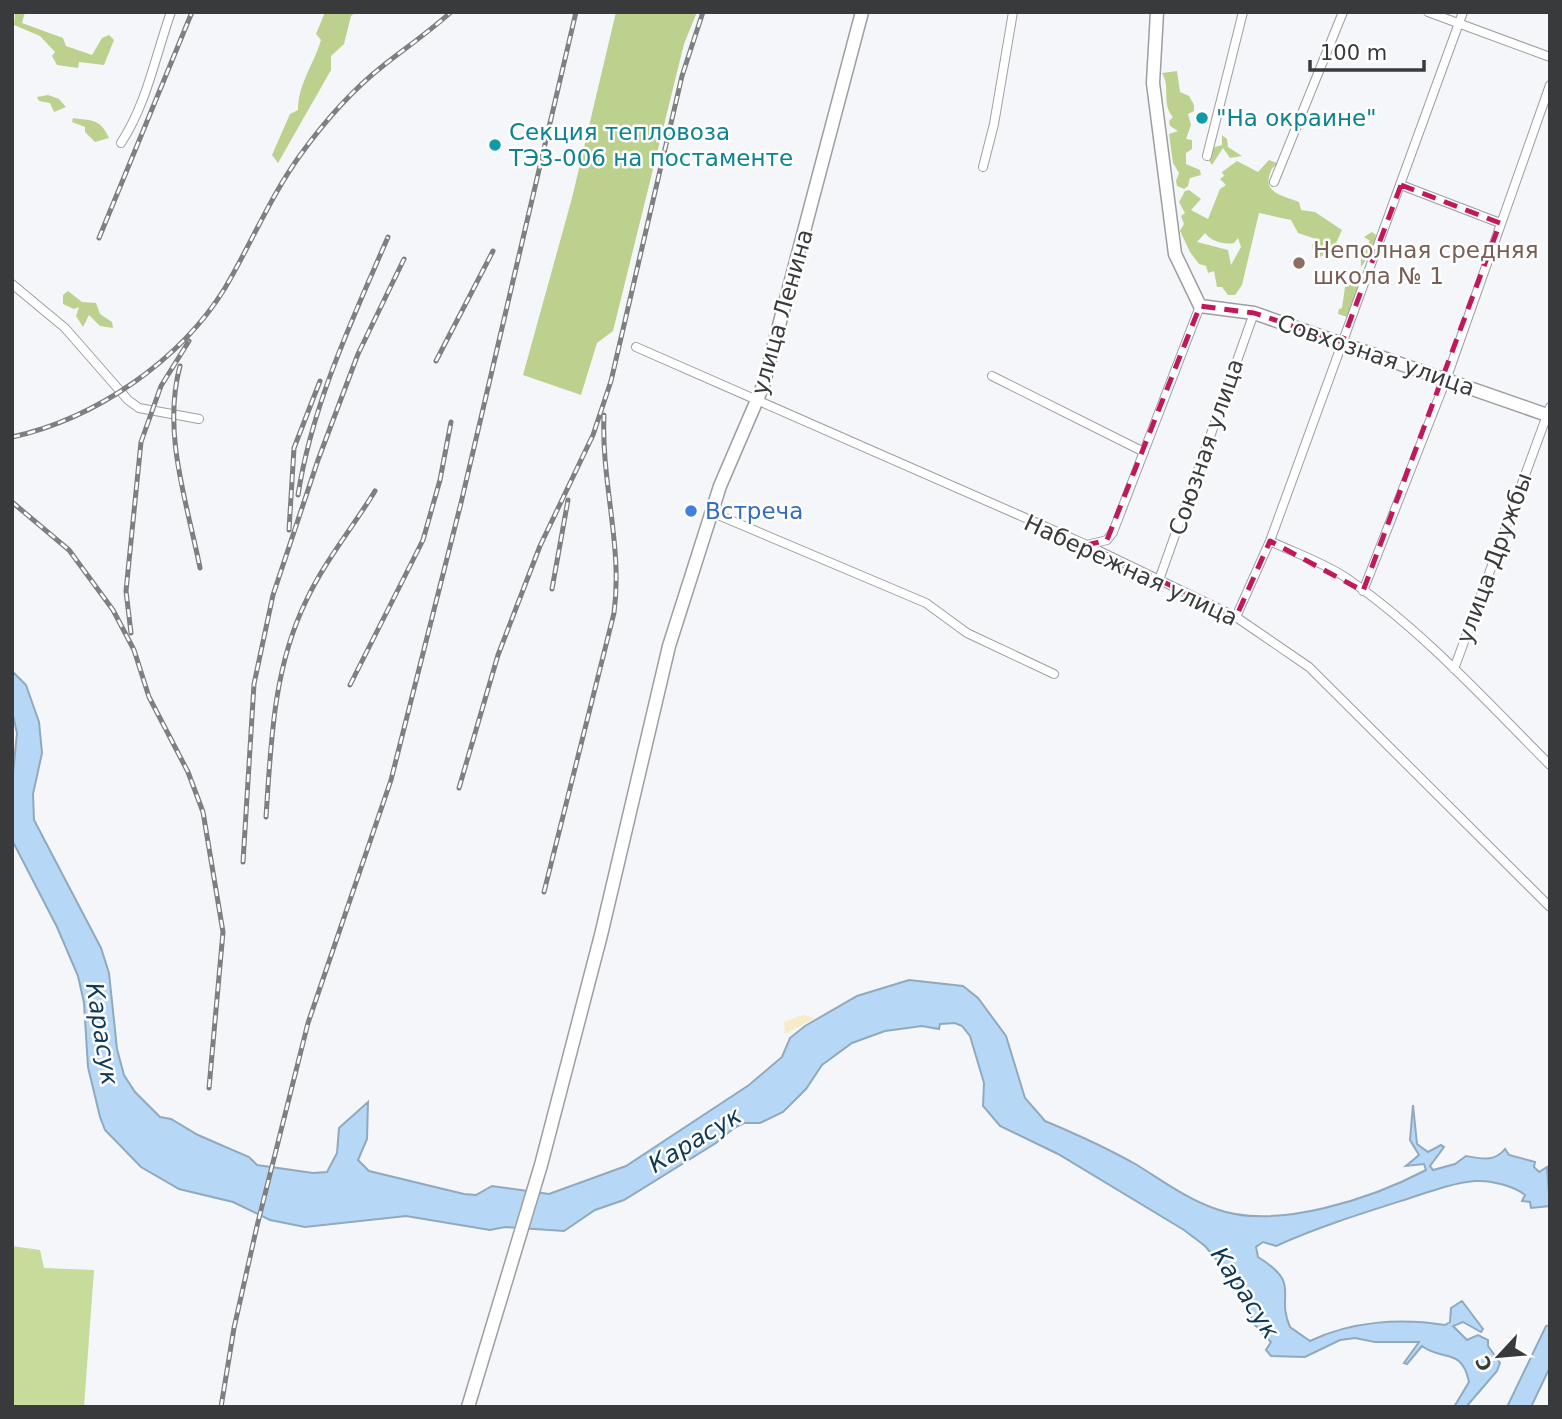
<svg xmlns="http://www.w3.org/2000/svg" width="1562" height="1419" font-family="'DejaVu Sans',sans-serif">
<rect width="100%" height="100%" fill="#f4f6f9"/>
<!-- green -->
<path fill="#c7db9a" d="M12,1246L40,1250L44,1268L94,1270L84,1407H12Z"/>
<!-- forest -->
<path fill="#bdd18e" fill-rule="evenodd" d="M25,12L22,23L63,38L66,46L92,55L102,38L109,35L114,40L104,65L79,62L78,68L57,65L52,56L55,52L40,36L14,25L15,13Z
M325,12H356L351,16L344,44L331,56V70L278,163L272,155L290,114L298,110C298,84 314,64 321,40L316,34Z
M616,12H697L684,44L613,331L597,343L581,395L523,375L572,198Z
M1177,71L1180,92L1189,96L1194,105V111L1188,114L1191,125L1186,139L1192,140V149L1186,153V164L1200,170L1201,175L1190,178L1188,186L1184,189L1177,186L1176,181L1179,173L1173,163L1169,134L1178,131L1170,126L1169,121L1173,117C1161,104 1171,87 1162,73Z
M48,95L59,99L66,107L54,112L50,103L39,101L37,97Z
M73,118C92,121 100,118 109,138L95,142L85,132V127L72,122Z
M1222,135L1227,139L1228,147L1242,156L1230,158L1223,148L1212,165L1208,159L1215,147L1222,145Z
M1269,160L1277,163C1276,166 1272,167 1271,171C1261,194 1284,195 1299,202L1301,210L1315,212L1342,230L1328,261L1322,255L1319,258L1314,255L1312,245L1316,239L1298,233L1291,220L1259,213L1242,285L1235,295H1228L1222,287H1217L1214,271L1208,273L1206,266L1199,264L1190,252L1180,231L1184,224L1181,216L1185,213L1179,202L1185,191L1189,190L1201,199L1191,210L1208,219L1220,189L1226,185L1220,179L1224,176L1222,172L1237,161L1258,172ZM1205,233C1211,241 1223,245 1234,243L1238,238L1241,247L1231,265L1228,250L1197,242Z
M1372,232L1376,235L1372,252L1361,267V250L1370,241L1364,237Z
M1349,284L1359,287L1347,317L1338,314L1339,309L1342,308L1345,287Z
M68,291L82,302L96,303L100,314L112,322L113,328L100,326L89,315L83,327L76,316L79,307L74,309L63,304V295Z"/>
<!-- sand -->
<path fill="#f6ecc7" d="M803,1015L815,1018L785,1034L784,1022Z"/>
<!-- water -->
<path fill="#b6d8f6" stroke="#90a9be" stroke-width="2" d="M12,671L26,685L39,722L42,753L33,794L34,820L101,948L109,973L117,1049L124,1075L135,1092L160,1117L171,1119L198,1135L249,1157L257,1165L313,1173L327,1172L337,1153L339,1128L368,1102L367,1139L358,1160L369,1171L464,1194L476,1195L492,1186L549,1194L626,1166L749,1085L782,1057L790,1038L805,1026L857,996L909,980L963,986L978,998L1006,1036L1025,1098L1045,1121C1076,1134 1107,1148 1137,1165C1163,1181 1187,1199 1216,1209C1276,1231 1373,1198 1426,1170L1424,1164L1406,1166L1419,1155L1410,1140L1413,1105L1417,1144L1428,1152L1441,1145L1444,1147L1430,1166L1433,1170L1455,1164L1466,1156C1481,1159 1495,1162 1505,1149L1509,1155L1535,1162L1534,1167L1539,1172L1547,1167L1550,1206L1531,1208L1530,1202L1522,1201L1525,1195C1514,1186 1491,1180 1475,1181C1452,1183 1429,1192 1407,1199C1363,1213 1318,1227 1276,1246L1263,1242L1256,1247L1258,1257C1303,1285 1275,1293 1290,1327L1310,1341C1351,1321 1400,1318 1445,1325L1450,1322L1451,1308L1462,1301L1483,1329L1481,1332L1463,1322L1453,1326L1467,1340L1478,1335L1488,1340V1346L1500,1363L1497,1371L1466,1407H1454L1469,1382C1462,1347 1443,1362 1422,1346L1407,1364L1404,1363L1419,1342H1375L1355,1338L1340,1340L1305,1357L1271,1356L1266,1350L1271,1342L1253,1323L1239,1286L1205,1246L1184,1230L1058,1154L1000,1126L983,1106L984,1083L970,1036L962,1026L955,1023L940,1024L939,1029L922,1026L885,1031L852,1043L822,1065L806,1089L783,1112L760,1123H744L734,1128L716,1143L624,1200L595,1210L564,1231L505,1227L490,1230L406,1216L305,1227L270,1220L233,1202L179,1189L141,1167L105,1130L100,1117L88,1067L84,1003L78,976L57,927L12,840V783L17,733L12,711Z
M1550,1325V1367L1531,1407H1507L1546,1326Z"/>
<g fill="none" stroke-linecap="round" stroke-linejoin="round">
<!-- street casing -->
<g stroke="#9d9ea1" stroke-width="10">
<path id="street" d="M1428,12L1550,57
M121,143C147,103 155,57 171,12
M1207,156L1243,12
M983,167L994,124L1013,12
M1274,182L1343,12
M1401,185L1500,223
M12,284L65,328L128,400L139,408L199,419
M636,347L1087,545L1236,617L1309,667L1550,907
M992,376L1144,452
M711,512L926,603L967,633L1054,674
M1270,541C1295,553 1325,563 1348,579C1422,630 1486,701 1550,765
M1087,545L1107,540L1113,532L1200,306
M1159,580L1254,313
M1363,591L1447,377L1550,85
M1236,617L1270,541L1463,12
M1454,669L1550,407"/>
</g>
<!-- secondary casing -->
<g stroke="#9d9ea1" stroke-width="15">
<path id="secondary" d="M1157,12L1153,83L1175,254L1200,306L1254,313L1550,416
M468,1407L541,1165L601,935L669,646L720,486L763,386L862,12"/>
</g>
<!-- street -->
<use href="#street" stroke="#fff" stroke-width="8"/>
<!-- secondary -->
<use href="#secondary" stroke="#fff" stroke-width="12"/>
<!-- rail casing -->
<g stroke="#7d7f81" stroke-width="5">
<path id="rail" d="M99,238L192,12
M436,361L493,251
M180,366C162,433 187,502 200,568
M12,437C95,419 180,361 225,288C251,244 271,195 301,154C325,121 352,90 384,65C407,47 430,31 451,12
M298,495C312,405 352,320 388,237
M12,502L69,550L113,610L134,650L149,697L188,772L203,812L223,932L209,1088
M289,530L294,448L320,381
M552,589L568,500
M131,633L126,591L141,442L161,386L189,341
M350,685L423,540L440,480L451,422
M459,788L498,655L540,546L593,435L611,381L682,76L703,12
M266,817C271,743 273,669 306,601C324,562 353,527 375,491
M243,862L254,684L273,595L318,460L358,354L404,259
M544,892L614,613C623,546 601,483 604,415
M221,1407L234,1328L257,1226L308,1023L391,780L461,503L576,12"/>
</g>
<!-- rail -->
<use href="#rail" stroke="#fff" stroke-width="2.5" stroke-dasharray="8" stroke-linecap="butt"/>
</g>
<!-- marked area -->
<path fill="none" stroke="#c2185b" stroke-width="5" stroke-dasharray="14 9" stroke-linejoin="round" d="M1401,185L1500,223L1363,591L1270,541L1236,617L1087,545L1107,540L1200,306L1254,313L1342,342Z"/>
<!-- markers -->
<g fill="#0f9aa8" stroke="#fff" stroke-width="2.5">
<circle cx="1202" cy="118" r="7"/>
<circle cx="495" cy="145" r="7"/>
</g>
<circle fill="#8d6e63" stroke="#fff" stroke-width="2.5" cx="1299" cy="263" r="7"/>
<circle fill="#3f7fe0" stroke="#fff" stroke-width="2.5" cx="691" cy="511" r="7"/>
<g text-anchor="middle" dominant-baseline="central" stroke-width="5" stroke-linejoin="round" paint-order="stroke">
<!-- culture labels -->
<g font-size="23" fill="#0d838f" stroke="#fff" text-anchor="start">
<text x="1216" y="118">"На окраине"</text>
<text x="509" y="132">Секция тепловоза<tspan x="509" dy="26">ТЭ3-006 на постаменте</tspan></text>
</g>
<!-- education labels -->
<g font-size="23" fill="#785e54" stroke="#fff" text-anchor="start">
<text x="1313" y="250">Неполная средняя<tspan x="1313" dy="26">школа № 1</tspan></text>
</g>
<!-- street labels -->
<g font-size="23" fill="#393a3b" stroke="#fff">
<text transform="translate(782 312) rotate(-74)">улица Ленина</text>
<text transform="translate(1376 355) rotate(19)">Совхозная улица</text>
<text transform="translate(1206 447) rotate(-71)">Союзная улица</text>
<text transform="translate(1494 558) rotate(-70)">улица Дружбы</text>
<text transform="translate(1131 570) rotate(25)">Набережная улица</text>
</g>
<!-- shop labels -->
<g font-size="23" fill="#366cbe" stroke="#fff" text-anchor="start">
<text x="705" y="511">Встреча</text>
</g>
<!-- water labels -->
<g font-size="24" font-style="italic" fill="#0d3858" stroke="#fff">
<text transform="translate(102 1034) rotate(81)">Карасук</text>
<text transform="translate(695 1140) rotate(-31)">Карасук</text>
<text transform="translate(1245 1293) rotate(57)">Карасук</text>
</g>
</g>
<!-- border -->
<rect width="1562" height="1419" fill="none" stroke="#393a3b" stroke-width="28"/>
<!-- north arrow -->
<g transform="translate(1499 1356) rotate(244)" stroke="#ffffff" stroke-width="5" paint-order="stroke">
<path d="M0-5L12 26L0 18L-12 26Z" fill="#393a3b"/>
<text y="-10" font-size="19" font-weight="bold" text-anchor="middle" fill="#393a3b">С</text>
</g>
<!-- scale -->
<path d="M1310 60v10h114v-10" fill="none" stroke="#393a3b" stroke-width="3.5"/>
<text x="1320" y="60" font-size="21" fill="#393a3b" stroke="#ffffff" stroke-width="5" paint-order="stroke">100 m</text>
</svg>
